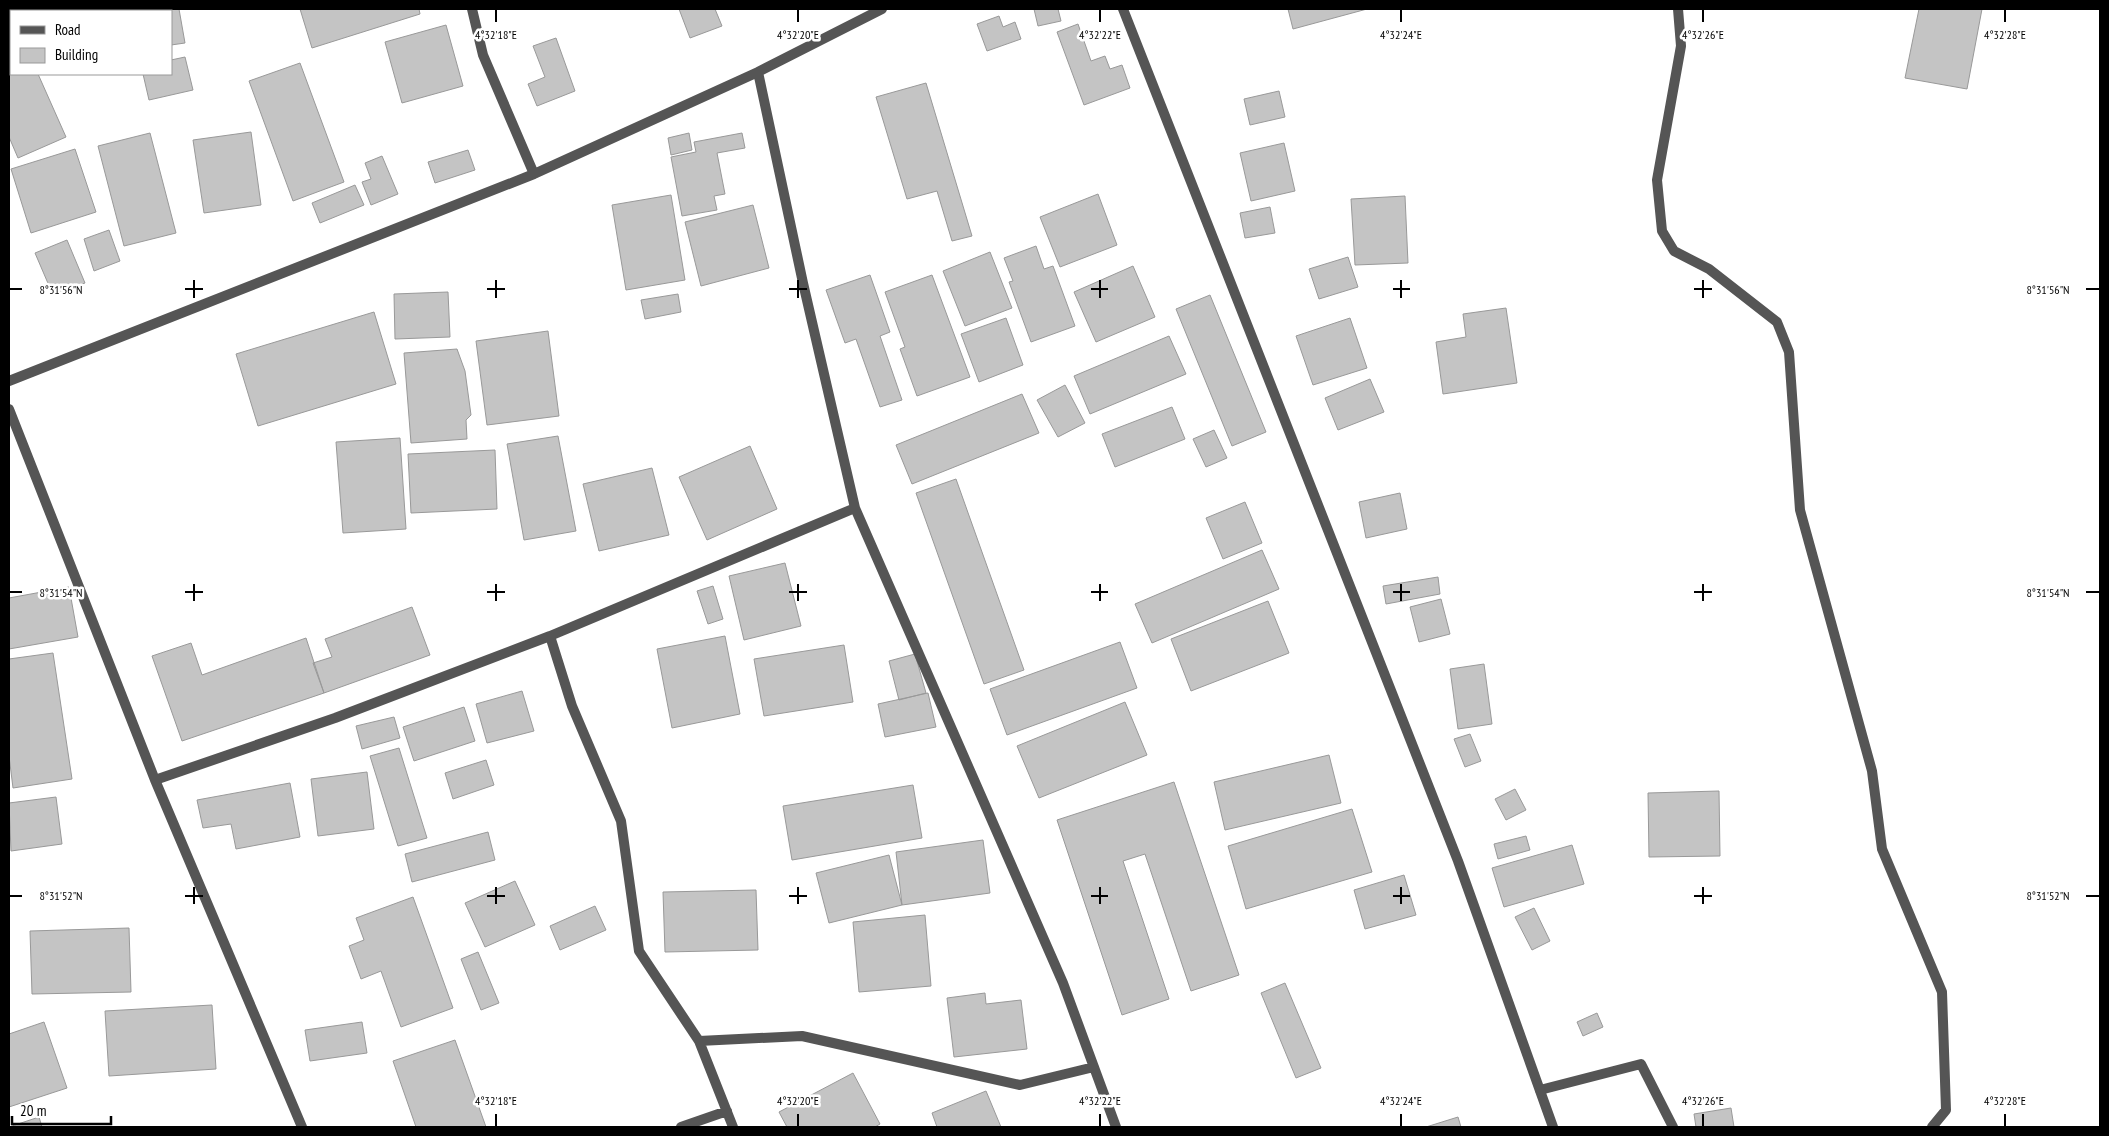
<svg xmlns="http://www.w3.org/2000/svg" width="2109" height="1136" font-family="'PT Sans Narrow',sans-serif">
<rect width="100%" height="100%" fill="#fff"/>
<!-- building -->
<path fill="#c4c4c4" stroke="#999" d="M35,9H101L102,11H36Z
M128,9H179L185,43L171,45V11H128Z
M300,9H419L420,14L312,48Z
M679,9H715L722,26L690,38Z
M1034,9H1058L1061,21L1038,26Z
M1288,9H1367L1293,29Z
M1919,9H1982L1967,89L1905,78Z
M999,16L1003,27L1015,22L1021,39L987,51L977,24Z
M1078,24L1091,61L1105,56L1110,69L1122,65L1130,88L1084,105L1057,32Z
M446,25L463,86L402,103L385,42Z
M556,38L575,91L537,106L528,84L545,77L533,46Z
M11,46V74H38L66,137L18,158L9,137V47Z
M185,57L193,90L149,100L143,74H171V60Z
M300,63L344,182L293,201L249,81Z
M926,83L972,236L952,241L937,191L907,199L876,97Z
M1279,91L1285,117L1250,125L1244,99Z
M251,132L261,205L204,213L193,140Z
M150,133L176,233L124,246L98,146Z
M689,133L692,150L671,155L668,138Z
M742,133L745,148L717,153L725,194L714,196L717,210L682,216L671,157L696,152L694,142Z
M1284,143L1295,191L1251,201L1240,153Z
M75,149L96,212L31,233L11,169Z
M468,150L475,170L435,183L428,162Z
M382,156L398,194L371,205L362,182L371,179L365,163Z
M355,185L364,205L320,223L312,203Z
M1098,194L1117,245L1060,267L1040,217Z
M671,195L685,280L626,290L612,205Z
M1405,196L1408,263L1355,265L1351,199Z
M753,205L769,268L701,286L685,222Z
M1270,207L1275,233L1245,238L1240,213Z
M109,230L120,261L94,271L84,239Z
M67,240L85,283L53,295L35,253Z
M1036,246L1044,269L1053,266L1075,326L1031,342L1009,282L1013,281L1004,258Z
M990,252L1012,308L965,326L943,271Z
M1348,257L1358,287L1319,299L1309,269Z
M1133,266L1155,317L1096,342L1074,292Z
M870,275L890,332L880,336L902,400L880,407L856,339L845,343L826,290Z
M932,275L970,377L917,396L900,349L905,347L885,292Z
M448,292L450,337L395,339L394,294Z
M678,294L681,312L645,319L641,300Z
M1210,295L1266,432L1232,446L1176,309Z
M1506,308L1517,383L1443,394L1436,342L1466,337L1463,314Z
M374,312L396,384L258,426L236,354Z
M1006,318L1023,365L979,382L961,334Z
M1350,318L1367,368L1313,385L1296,336Z
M548,331L559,416L487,425L476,341Z
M1169,336L1186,374L1090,414L1074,376Z
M457,349L465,371L471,415L466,420L467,439L411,443L404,353Z
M1370,379L1384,412L1338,430L1325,398Z
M1065,385L1085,423L1058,437L1037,400Z
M1022,394L1039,433L912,484L896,445Z
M1172,407L1185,439L1115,467L1102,434Z
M1214,430L1227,458L1206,467L1193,439Z
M558,436L576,531L524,540L507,444Z
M400,438L406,529L343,533L336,442Z
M750,446L777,509L707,540L679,477Z
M495,450L497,509L411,513L408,454Z
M652,468L669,535L599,551L583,484Z
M956,479L1024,670L984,684L916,493Z
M1400,493L1407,529L1366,538L1359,502Z
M1245,502L1262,543L1223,559L1206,518Z
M1262,550L1279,589L1152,643L1135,604Z
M785,563L801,626L744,640L729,576Z
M1438,577L1440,594L1386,604L1383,586Z
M713,586L723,619L708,624L697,591Z
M69,587L78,637L9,649V598Z
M1441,599L1450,634L1419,642L1410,607Z
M1268,601L1289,653L1191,691L1171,639Z
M412,607L430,655L324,693L313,663L332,657L325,639Z
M725,636L740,714L672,728L657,649Z
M306,638L324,693L182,741L152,656L191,643L202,675Z
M1120,642L1137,688L1007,735L990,689Z
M844,645L853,702L764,716L754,659Z
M53,653L72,779L13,788L9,756V659Z
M915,654L926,693L899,700L889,661Z
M1484,664L1492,724L1458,729L1450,669Z
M522,691L534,731L487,743L476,704Z
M928,693L936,727L885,737L878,704Z
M1125,702L1147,755L1039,798L1017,746Z
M464,707L475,741L414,761L403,727Z
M394,717L400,738L362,749L356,726Z
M1470,734L1481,761L1465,767L1454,739Z
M399,748L427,838L398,846L370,756Z
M1329,755L1341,803L1225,830L1214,782Z
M486,760L494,785L453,799L445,773Z
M367,772L374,829L318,836L311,779Z
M1174,782L1239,975L1191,991L1145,854L1123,861L1169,999L1122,1015L1057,820Z
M290,783L300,837L236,849L231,824L203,828L197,800Z
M913,785L922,838L792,860L783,806Z
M1515,789L1526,810L1506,820L1495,799Z
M1719,791L1720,856L1649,857L1648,793Z
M56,797L62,844L11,851L9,803Z
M1352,809L1372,872L1246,909L1228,846Z
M488,832L495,860L412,882L405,854Z
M1526,836L1530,850L1498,859L1494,844Z
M983,840L990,893L902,905L896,852Z
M1572,845L1584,884L1504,907L1492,868Z
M889,855L902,905L829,923L816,873Z
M1404,875L1416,915L1365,929L1354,890Z
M515,881L535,925L485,947L465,903Z
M756,890L758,950L665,952L663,892Z
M413,897L453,1008L401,1027L381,971L361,979L349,946L364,940L356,918Z
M595,906L606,930L560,950L550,926Z
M1534,908L1550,941L1532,950L1515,917Z
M925,915L931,986L859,992L853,922Z
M129,928L131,992L32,994L30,931Z
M478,952L499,1003L481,1010L461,959Z
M1285,983L1321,1068L1296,1078L1261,993Z
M985,993L986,1004L1021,1000L1027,1049L954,1057L947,998Z
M212,1005L216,1069L109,1076L105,1011Z
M1597,1013L1603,1027L1583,1036L1577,1022Z
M44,1022L67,1088L9,1107V1034Z
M362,1022L367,1053L310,1061L305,1030Z
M455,1040L486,1127H416L393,1061Z
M853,1073L880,1124L875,1127H787L779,1112Z
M986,1091L1001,1127H937L932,1113Z
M1731,1108L1734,1127H1696L1694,1114Z
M39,1117L42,1127H9Z
M1458,1117L1461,1127H1426Z"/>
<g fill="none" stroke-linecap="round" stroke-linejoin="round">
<!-- minor -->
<path stroke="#555" stroke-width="10" d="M472,9L483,55L534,174
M1678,9L1681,46L1657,180L1662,231L1674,251L1709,269L1777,322L1789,352L1800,510L1872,771L1882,849L1942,992L1946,1110L1932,1127
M758,72L803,283L855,508L1063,983L1116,1127
M9,381L534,174L758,72L882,9
M9,409L155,780L302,1127
M550,636L572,706L621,821L639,951L699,1041L733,1127
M155,780L335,718L550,636L855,508
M699,1041L802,1036L1020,1085L1094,1067
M1540,1090L1641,1064L1673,1127
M681,1127L727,1111"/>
<!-- tertiary -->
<path stroke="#555" stroke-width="10" d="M1123,9L1458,861L1553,1127"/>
</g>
<!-- ticks -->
<path fill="none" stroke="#000" stroke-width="2" d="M496,10V22M798,10V22M1100,10V22M1401,10V22M1703,10V22M2005,10V22M194,280V298M496,280V298M798,280V298M1100,280V298M1401,280V298M1703,280V298M10,289H22M185,289H203M487,289H505M789,289H807M1091,289H1108M1393,289H1410M1694,289H1712M2086,289H2099M194,584V601M496,584V601M798,584V601M1100,584V601M1401,584V601M1703,584V601M10,592H22M185,592H203M487,592H505M789,592H807M1091,592H1108M1393,592H1410M1694,592H1712M2086,592H2099M194,887V904M496,887V904M798,887V904M1100,887V904M1401,887V904M1703,887V904M10,896H22M185,896H203M487,896H505M789,896H807M1091,896H1108M1393,896H1410M1694,896H1712M2086,896H2099M496,1114V1126M798,1114V1126M1100,1114V1126M1401,1114V1126M1703,1114V1126M2005,1114V1126"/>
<g font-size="12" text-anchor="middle" fill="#000" stroke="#fff" stroke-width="5" stroke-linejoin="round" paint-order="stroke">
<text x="496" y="39">4°32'18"E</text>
<text x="798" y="39">4°32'20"E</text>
<text x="1100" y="39">4°32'22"E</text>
<text x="1401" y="39">4°32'24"E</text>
<text x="1703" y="39">4°32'26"E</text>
<text x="2005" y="39">4°32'28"E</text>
<text x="61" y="294">8°31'56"N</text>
<text x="2048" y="294">8°31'56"N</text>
<text x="61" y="597">8°31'54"N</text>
<text x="2048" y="597">8°31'54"N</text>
<text x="61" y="900">8°31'52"N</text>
<text x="2048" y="900">8°31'52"N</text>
<text x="496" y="1105">4°32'18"E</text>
<text x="798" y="1105">4°32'20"E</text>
<text x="1100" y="1105">4°32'22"E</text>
<text x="1401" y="1105">4°32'24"E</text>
<text x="1703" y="1105">4°32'26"E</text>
<text x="2005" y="1105">4°32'28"E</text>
</g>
<!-- border -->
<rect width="2109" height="1136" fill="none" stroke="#000000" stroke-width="20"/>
<!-- legend -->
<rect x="10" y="10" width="162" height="65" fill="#ffffff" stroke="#999999"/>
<rect x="20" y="26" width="25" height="8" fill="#555555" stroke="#999999"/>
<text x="55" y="35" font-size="15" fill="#000000">Road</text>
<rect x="20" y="48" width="25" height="15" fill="#c4c4c4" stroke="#999999"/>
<text x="55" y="60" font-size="15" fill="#000000">Building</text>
<!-- scale -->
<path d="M12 1116v8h99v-8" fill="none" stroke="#000000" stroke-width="2.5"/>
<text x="20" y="1116" font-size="15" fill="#000000" stroke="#ffffff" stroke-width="4" paint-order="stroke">20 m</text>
</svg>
